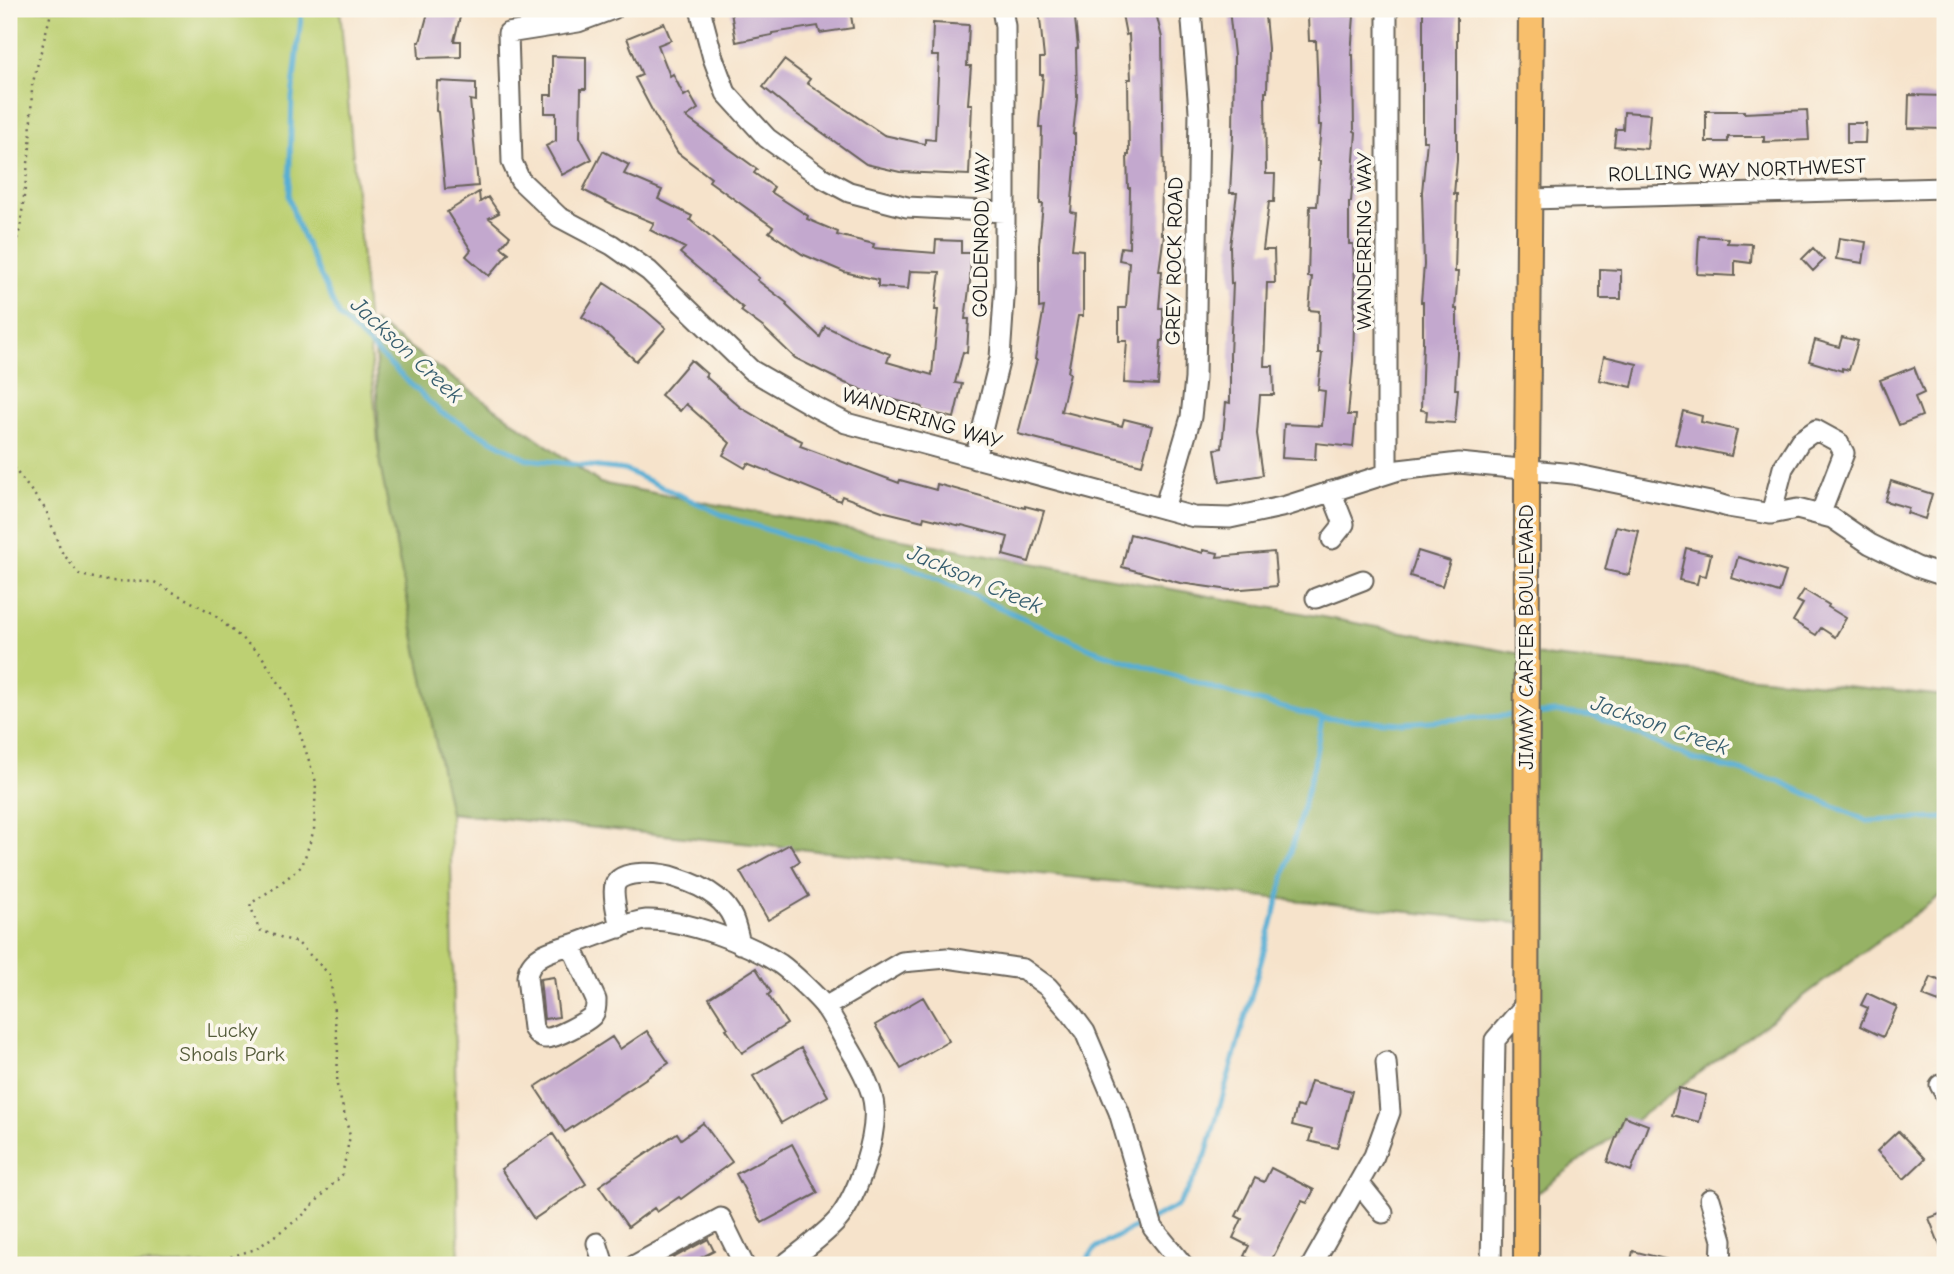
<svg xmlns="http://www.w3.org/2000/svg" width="1954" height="1274" font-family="'Comic Neue',sans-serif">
<rect width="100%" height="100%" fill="#fbf7ec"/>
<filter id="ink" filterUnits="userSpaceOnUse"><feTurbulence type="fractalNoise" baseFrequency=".0143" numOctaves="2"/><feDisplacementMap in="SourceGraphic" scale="14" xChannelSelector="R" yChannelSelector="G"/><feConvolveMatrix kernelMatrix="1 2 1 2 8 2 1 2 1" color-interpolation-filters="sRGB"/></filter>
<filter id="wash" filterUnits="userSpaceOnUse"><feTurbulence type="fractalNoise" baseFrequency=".00686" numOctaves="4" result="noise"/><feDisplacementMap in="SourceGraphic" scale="28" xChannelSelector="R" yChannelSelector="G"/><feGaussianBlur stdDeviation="1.57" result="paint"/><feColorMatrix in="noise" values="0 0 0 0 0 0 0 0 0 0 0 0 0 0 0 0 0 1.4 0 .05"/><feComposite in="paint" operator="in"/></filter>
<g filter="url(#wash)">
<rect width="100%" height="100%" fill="#f6e3cb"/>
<!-- green -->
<path fill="#bdd073" stroke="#6c7648" stroke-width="2" d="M9,9H340L380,465L450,813L459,1263L443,1265H9Z"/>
<!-- forest -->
<path fill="#96b265" stroke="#596740" stroke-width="2" d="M374,322L600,483L1522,654L1945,696V892L1519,1206L1526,924L450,813L380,465Z"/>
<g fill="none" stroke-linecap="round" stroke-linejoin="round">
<!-- stream -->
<path stroke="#57aed4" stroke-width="5" d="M302,9L292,98L289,197L296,221L339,316L440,412L527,459L625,470L725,516L826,549L903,564L1094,650L1235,695L1322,718L1401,723L1518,715
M1532,714L1556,712L1595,716L1693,759L1779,781L1867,821L1945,818
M1082,1265L1097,1247L1177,1206L1187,1192L1206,1155L1272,923L1314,765L1322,718"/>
</g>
<g id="blocks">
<!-- building -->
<path fill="#c3a8ce" d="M429,9H462L454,41H461V57L419,58L418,42H420Z
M750,9H850L853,28L820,33L818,26L772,33V35L736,42L731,12Z
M1039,9H1074L1078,48L1076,49L1077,97L1073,134H1075V166L1071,212L1076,213L1072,249L1083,250V316H1078L1068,372L1070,373L1061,411L1122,426L1124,419L1152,426L1142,465L1018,434L1037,359H1035L1044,307L1039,308V245L1043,204H1040L1042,127H1039L1043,75H1040V58H1044Z
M1121,9H1155L1162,38L1164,187H1162L1161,234H1164L1159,271H1162L1159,308H1163V341H1161L1158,385L1124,383L1127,341H1119V308H1126L1129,262L1119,260L1121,247L1129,248L1130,188H1128L1127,155H1129L1128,79H1131L1129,34L1126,35Z
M1229,9H1261L1262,16H1265L1268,48L1267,92H1265L1266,174H1275L1274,202H1269L1263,250H1274L1275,283H1267L1264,366H1273L1274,395H1260L1257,434L1263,475L1220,482L1215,449L1222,448L1226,402L1230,403V355L1233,283L1231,284L1230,246L1237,193H1230L1233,136L1234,55Z
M1315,9H1339V15L1354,16L1351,55H1353L1354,131L1356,132L1351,202H1349V244H1353L1355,284L1353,361L1348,415H1356L1353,447L1316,443L1315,460L1282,458L1284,424L1322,426L1325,391L1318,390L1322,353H1318L1319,311L1309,310L1312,277H1308L1310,206H1317L1320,161H1318L1321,125H1319L1316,41H1309L1308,17L1315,16Z
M1423,9H1457V160L1454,194H1457L1455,272H1458L1455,309H1457V353L1455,389H1458L1455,423L1426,421L1427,411L1421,410L1423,343V302H1421L1424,265L1422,192L1427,141H1423Z
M664,23L671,40L658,45L670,76L673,74L684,96L689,93L698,109L686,117L757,169L754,173L774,187L771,192L808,216L807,219L838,232L837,235L874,244L873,248L935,253L936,240L961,241V253H971L970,282L965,319H969L967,353L963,352L955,383L962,384L954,418L921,410L922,407L875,395L845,383L795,358L764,328L741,311L743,308L712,282L713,281L680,253L685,248L650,230L654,223L620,209L583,190L603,151L629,165L624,174L662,190L658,199L692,216L690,220L759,278L757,280L787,303L786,305L820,337L825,326L856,341L890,354L887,362L932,375L938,310H935L940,272L910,271L908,289L878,287V280L844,272L802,254L769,232L773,227L709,181L711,178L678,153L654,114L635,78L642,75L627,38Z
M933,23L969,25L967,66H971L968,104H972L969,175L900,172L866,164L795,113L763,87L784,60L810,79L807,83L884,135L925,144V139L935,140L939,56H932Z
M552,56L586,57V89H581L580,137L592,159L562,175L546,146L556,141V113H545V95H552Z
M437,81L476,83V101L470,100L478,186L445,189L438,112L436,111Z
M1909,95L1945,96V129L1908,128Z
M1807,110L1809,140L1764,142V137H1728V142H1706V111H1744V113Z
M1624,112L1650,114L1647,149L1614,146L1616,129H1623Z
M1847,123H1866L1865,143H1847Z
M479,192L480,202L488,197L499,213L489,218L510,236L501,247L509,253L489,276L466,256L471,250L447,212Z
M1699,236L1728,238L1727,243L1752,244L1751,263L1735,261V276L1697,274Z
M1839,238L1866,242L1863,263L1836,259Z
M1813,248L1824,260L1813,271L1802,259Z
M1600,269L1621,270V299H1600Z
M604,283L645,310L666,328L636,361L602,330L582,317Z
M1842,337L1858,341L1849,370L1842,368V371L1809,361L1815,340L1839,347Z
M1604,356L1637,364L1632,387L1599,380Z
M691,360L707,374L705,376L740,407L777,429L802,441L800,446L899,483L900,480L936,490L937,484L1025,508V506L1044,511L1029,562L1003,555L1008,537L962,525L961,526L924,517L923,521L882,511L842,496L840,501L748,463L745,468L723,455L730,443L686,404L680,411L661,395Z
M1914,367L1924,393L1915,397L1922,416L1899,425L1880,380Z
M1683,411L1702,416L1701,422L1737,430L1731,456L1675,444Z
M1891,481L1932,494L1925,519L1907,513L1909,508L1885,501Z
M1616,526L1639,531L1629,575L1605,570Z
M1130,534L1203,553V550L1218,553L1217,557L1274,552L1277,586L1230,590L1180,583L1122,567Z
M1686,548L1711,554L1706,576L1699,575L1697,584L1679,580Z
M1418,551L1450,561L1442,586L1410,576Z
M1738,557L1786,572L1779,593L1732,578Z
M1804,590L1829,605L1828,607L1846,618L1835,637L1821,628L1816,635L1793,621L1803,604L1797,601Z
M790,844L800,861L792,866L809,896L768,920L740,872Z
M756,968L771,992L768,995L787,1024L742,1053L726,1029L728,1028L709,998Z
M554,977L559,1017L544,1019L540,979Z
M1931,977L1945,983V988L1939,1002L1923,996Z
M1867,993L1897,1007L1883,1037L1860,1026L1868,1008L1861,1005Z
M923,997L949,1041L901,1069L875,1025Z
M647,1031L669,1063L565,1132L535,1087L612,1037L620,1049Z
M801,1048L828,1096L781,1123L753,1076Z
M1311,1081L1352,1091L1337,1148L1309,1141L1312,1130L1292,1125L1297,1106L1303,1108Z
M1679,1088L1706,1095L1699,1122L1672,1115Z
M1624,1116L1648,1125L1631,1171L1607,1162Z
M703,1123L732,1162L681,1199L679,1197L657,1212L654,1208L628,1227L599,1186L677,1133L681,1139Z
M1898,1131L1925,1159L1904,1179L1877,1151Z
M553,1134L586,1184L534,1219L501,1169Z
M792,1144L818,1193L762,1223L736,1174Z
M1271,1168L1314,1190L1307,1203L1302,1201L1269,1265H1262L1244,1256L1249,1246L1233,1238L1242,1219L1236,1216L1255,1178L1264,1182Z
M1945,1212V1256H1944L1929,1218Z
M708,1239L714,1251L687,1265H677L673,1258Z
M1633,1251L1669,1260V1265H1630Z"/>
</g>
</g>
<g filter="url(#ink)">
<use href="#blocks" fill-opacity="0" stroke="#686259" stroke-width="2"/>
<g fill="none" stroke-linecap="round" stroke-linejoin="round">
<!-- minor casing -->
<g stroke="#686259" stroke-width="23">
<path id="minor" d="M613,9L578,22L508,33L512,162L520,180L559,217L612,245L649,271L751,370L815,407L846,423L1194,517L1230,518L1286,506L1399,470L1459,463L1573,474L1715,503L1728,507L1771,514L1797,509L1832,518L1870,544L1917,567L1945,576
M700,9L713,58L726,93L767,138L821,177L849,192L907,207L1005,212
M1387,9V473
M1530,199L1945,188
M975,459L1000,358L1005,284V26L1002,9
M1331,491L1344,524L1332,539
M1164,509L1191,417L1195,379L1199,111L1191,9
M1771,514L1783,468L1800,441L1816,430L1838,442L1844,453L1820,515
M1316,598L1363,580
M620,928C618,918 612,894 615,885C621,868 664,873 677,878C690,882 705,888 716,897C733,910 736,925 740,944
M571,945L596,1000C596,1006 596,1012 592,1016C586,1022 554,1039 546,1038C540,1038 536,1033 533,1028L527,977C530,953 556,950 576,943C592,938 631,921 646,920C685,919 748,943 780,964C790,971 819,998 826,1008C835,1021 842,1036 850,1049C859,1064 873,1090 874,1107C877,1138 858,1193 840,1217C829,1232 799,1253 784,1265
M825,1007L902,962L947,958L1023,969L1048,987L1071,1013L1085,1032L1119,1112L1153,1228L1183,1265
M1940,1085L1945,1094
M1359,1183L1383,1213
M1710,1199L1722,1240L1721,1265
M597,1243L604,1265
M635,1265L721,1218L744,1265
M1312,1265L1374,1156L1390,1112L1386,1062
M1491,1265L1495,1040L1526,1004"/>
</g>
<!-- major casing -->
<g stroke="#686259" stroke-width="28">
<path id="major" d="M1526,1265L1527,469L1531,9"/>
</g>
<!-- path -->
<path stroke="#686259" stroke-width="2.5" stroke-dasharray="2 5" stroke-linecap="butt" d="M9,266L20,229L30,147L32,86L52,9
M9,462L46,510L61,551L80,575L108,581L154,582L212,613L261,655L288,697L316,782L314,830L302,866L276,887L250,904L259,930L298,943L330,975L338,1048L337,1085L350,1136L342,1175L301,1217L256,1249L203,1265
M9,1255L40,1265"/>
<!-- minor -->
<use href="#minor" stroke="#fff" stroke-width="19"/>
<!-- major -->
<use href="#major" stroke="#f8bf6c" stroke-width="24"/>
</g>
</g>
<g text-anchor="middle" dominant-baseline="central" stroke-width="7" stroke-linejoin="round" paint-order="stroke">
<!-- street labels -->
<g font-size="21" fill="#1c1c1c" stroke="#fbf7ec">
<text transform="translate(1737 170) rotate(-2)">ROLLING WAY NORTHWEST</text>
<text transform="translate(981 235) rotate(-89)">GOLDENROD WAY</text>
<text transform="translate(1364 241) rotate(-90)">WANDERRING WAY</text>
<text transform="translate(1174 261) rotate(-89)">GREY ROCK ROAD</text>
<text transform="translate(922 418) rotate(17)">WANDERING WAY</text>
<text transform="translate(1526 637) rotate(-90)">JIMMY CARTER BOULEVARD</text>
</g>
<!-- park labels -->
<g font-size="21" fill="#545b3a" stroke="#fbf7ec">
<text x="232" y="1030">Lucky<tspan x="232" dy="24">Shoals Park</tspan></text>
</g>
<!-- water labels -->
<g font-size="23" font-style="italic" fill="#375e6f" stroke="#fbf7ec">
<text transform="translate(407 350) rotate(43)">Jackson Creek</text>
<text transform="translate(975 579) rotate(23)">Jackson Creek</text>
<text transform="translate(1660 725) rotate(19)">Jackson Creek</text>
</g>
</g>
<!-- margin -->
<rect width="1954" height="1274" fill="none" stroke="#fbf7ec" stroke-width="35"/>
</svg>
